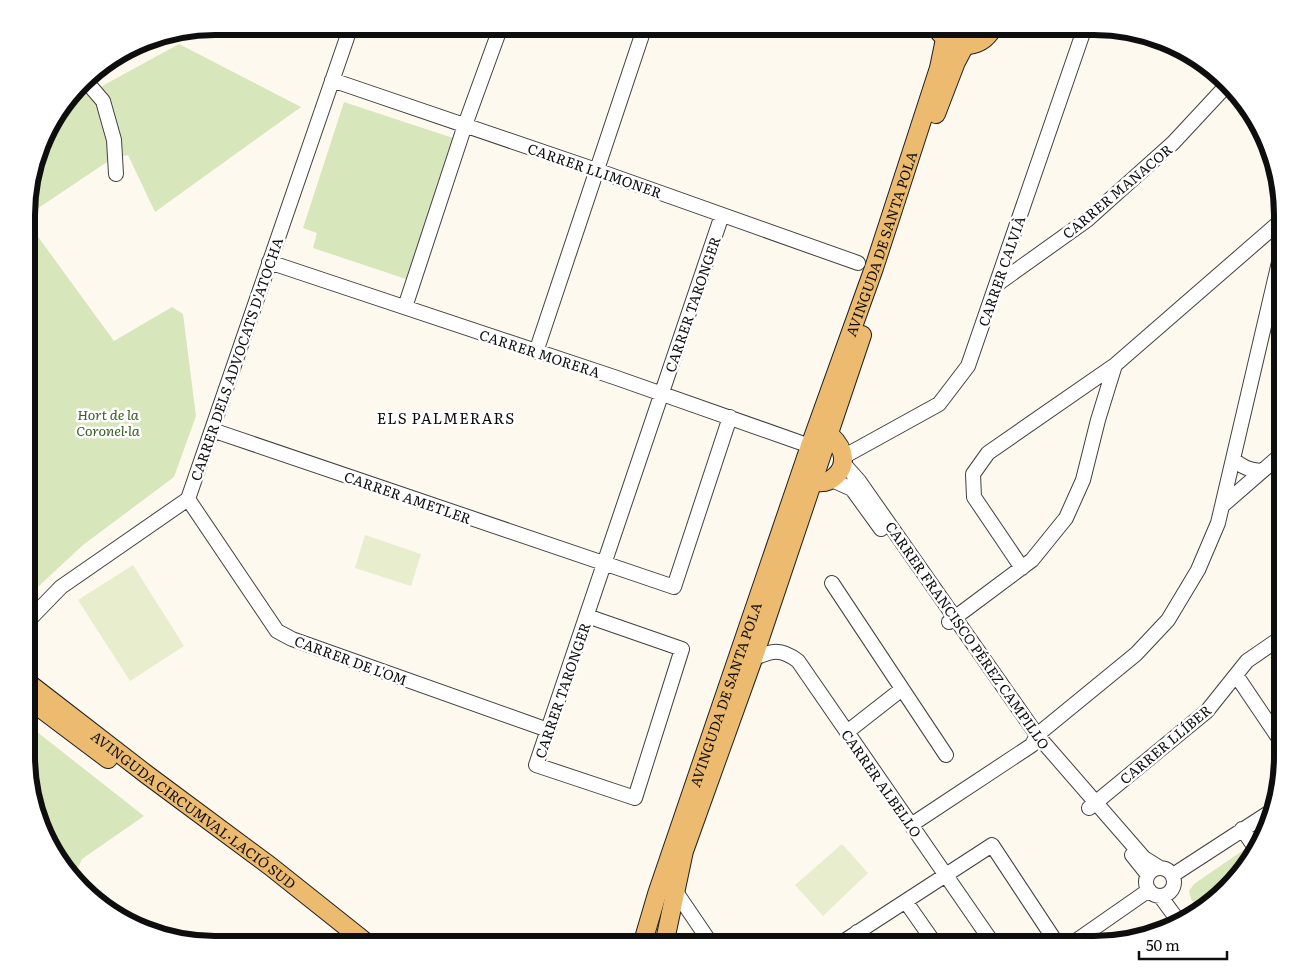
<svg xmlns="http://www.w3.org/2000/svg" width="1309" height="971" font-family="Literata,serif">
<rect width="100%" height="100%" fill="#fef9ef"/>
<!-- green -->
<path fill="#d8e6bc" d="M179,44L301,107L155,212L128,155L113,158L28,215V190L51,121L83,83L93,91Z
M344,102L453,138L406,279L313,248L317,233L303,228Z
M28,223L114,341L172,307L183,314L196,416L174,477L83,545L27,597Z
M27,724L144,816L82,859L74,877L46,840L27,768Z
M1248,847L1252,854L1236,880L1198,909L1191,899L1189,891L1194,884Z"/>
<!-- pitch -->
<path fill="#e7edcd" d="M365,535L421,554L411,586L355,568Z
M133,565L184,646L130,681L78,600Z
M842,844L868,873L823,916L795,885Z"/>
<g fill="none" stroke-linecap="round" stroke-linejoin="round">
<!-- minor casing -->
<g stroke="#414141" stroke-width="16">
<path id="minor" d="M991,32L1006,27
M85,80L103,101L114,140L116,174
M332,80L596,170L858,263
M269,262L614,377L810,446
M996,285L1087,220L1173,143L1227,85
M405,307L465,125L501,26
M536,352L645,26
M212,430L674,587L730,417
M843,457L939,404L968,366L1085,27
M1233,459C1242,467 1249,470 1261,471
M843,463L859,481L1037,735L1144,858L1160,868
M832,480L852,489L881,529
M188,499L277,631L292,639L548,730
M1222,506L1283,245
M1022,568L974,497L973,474L988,453L1115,365L1283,219
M832,583L946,755
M587,616L682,649L635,798L536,765L722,215
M27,622L61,587L188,499L351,26
M949,622L1032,560L1066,518L1083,480L1098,420L1115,365
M753,659C772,650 781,648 798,661L994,945
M1236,675L1282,743
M847,732L902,689
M1089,808L1207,711L1247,661L1282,637
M911,825L1032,745L1037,735L1136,654L1168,620L1198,570L1218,523L1222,506L1283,453
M1242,829L1256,849
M1132,855L1148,875
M1146 882a14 14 0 1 1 28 0a14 14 0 1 1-28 0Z
M1173,875L1273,810
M676,892L712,945
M1160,896L1180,923
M906,902L936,945
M857,932L866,945
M838,945L992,845L1058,945
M1070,945L1149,890"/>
</g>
<!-- major casing -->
<g stroke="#1f1f1f" stroke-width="20">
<g id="major">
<path d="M935,27C938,30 942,36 946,39C961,51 986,45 993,27"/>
<path d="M936,114L956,62L965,45"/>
<path d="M830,435C866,468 817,497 809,474C807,466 810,454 810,446L821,436Z"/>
<path id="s1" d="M27,682L146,774L270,866L368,944"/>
<path d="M27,698L108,759"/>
<path id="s2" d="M642,945L657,894L810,446L874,268L939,68L945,39"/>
<path d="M664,945L684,851L753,659L862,335"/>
</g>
</g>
<!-- minor -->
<use href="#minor" stroke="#fff" stroke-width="14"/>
<!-- major -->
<use href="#major" stroke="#edbb70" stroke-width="18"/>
</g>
<g text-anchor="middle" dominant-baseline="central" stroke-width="5" stroke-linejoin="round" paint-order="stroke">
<!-- street labels -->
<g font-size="14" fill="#0e0e0e" stroke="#fff">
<text transform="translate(595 170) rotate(19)">CARRER LLIMONER</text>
<text transform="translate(1117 191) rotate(-40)">CARRER MANACOR</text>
<text stroke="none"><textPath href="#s2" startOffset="741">AVINGUDA DE SANTA POLA</textPath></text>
<text transform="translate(1001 271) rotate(-71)">CARRER CALVIÀ</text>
<text transform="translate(692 304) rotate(-71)">CARRER TARONGER</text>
<text transform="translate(540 353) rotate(18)">CARRER MORERA</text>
<text transform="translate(236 359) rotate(-71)">CARRER DELS ADVOCATS D'ATOCHA</text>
<text transform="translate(408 497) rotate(19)">CARRER AMETLER</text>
<text transform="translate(968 635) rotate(55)">CARRER FRANCISCO PÉREZ CAMPILLO</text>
<text transform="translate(351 660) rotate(20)">CARRER DE L'OM</text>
<text transform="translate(562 690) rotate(-71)">CARRER TARONGER</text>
<text stroke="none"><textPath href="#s2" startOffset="264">AVINGUDA DE SANTA POLA</textPath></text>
<text transform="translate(1165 744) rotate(-40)">CARRER LLÍBER</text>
<text transform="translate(882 783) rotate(55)">CARRER ALBELLO</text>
<text stroke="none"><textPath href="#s1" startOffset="210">AVINGUDA CIRCUMVAL·LACIÓ SUD</textPath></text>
</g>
<!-- park labels -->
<g font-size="14" font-style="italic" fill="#396023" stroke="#fff">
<text x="108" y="414">Hort de la<tspan x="108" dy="16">Coronel·la</tspan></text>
</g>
<!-- neighbourhood labels -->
<g font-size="15" letter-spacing="1" fill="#0e0e0e" stroke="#fff">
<text x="446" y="417">ELS PALMERARS</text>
</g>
</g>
<!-- crop -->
<path d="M0 0H1309V971H0ZM215 35H1094A180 180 0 0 1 1274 215V756A180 180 0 0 1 1094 936H215A180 180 0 0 1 35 756V215A180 180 0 0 1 215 35Z" fill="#fff" fill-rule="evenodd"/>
<path fill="none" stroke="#0e0e0e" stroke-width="6" d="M215 35H1094A180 180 0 0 1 1274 215V756A180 180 0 0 1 1094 936H215A180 180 0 0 1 35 756V215A180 180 0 0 1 215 35Z"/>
<!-- scale -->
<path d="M1139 951v8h88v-8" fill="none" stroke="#0e0e0e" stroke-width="2.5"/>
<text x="1146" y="951" font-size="15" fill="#0e0e0e" stroke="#ffffff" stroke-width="4" paint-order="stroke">50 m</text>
</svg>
